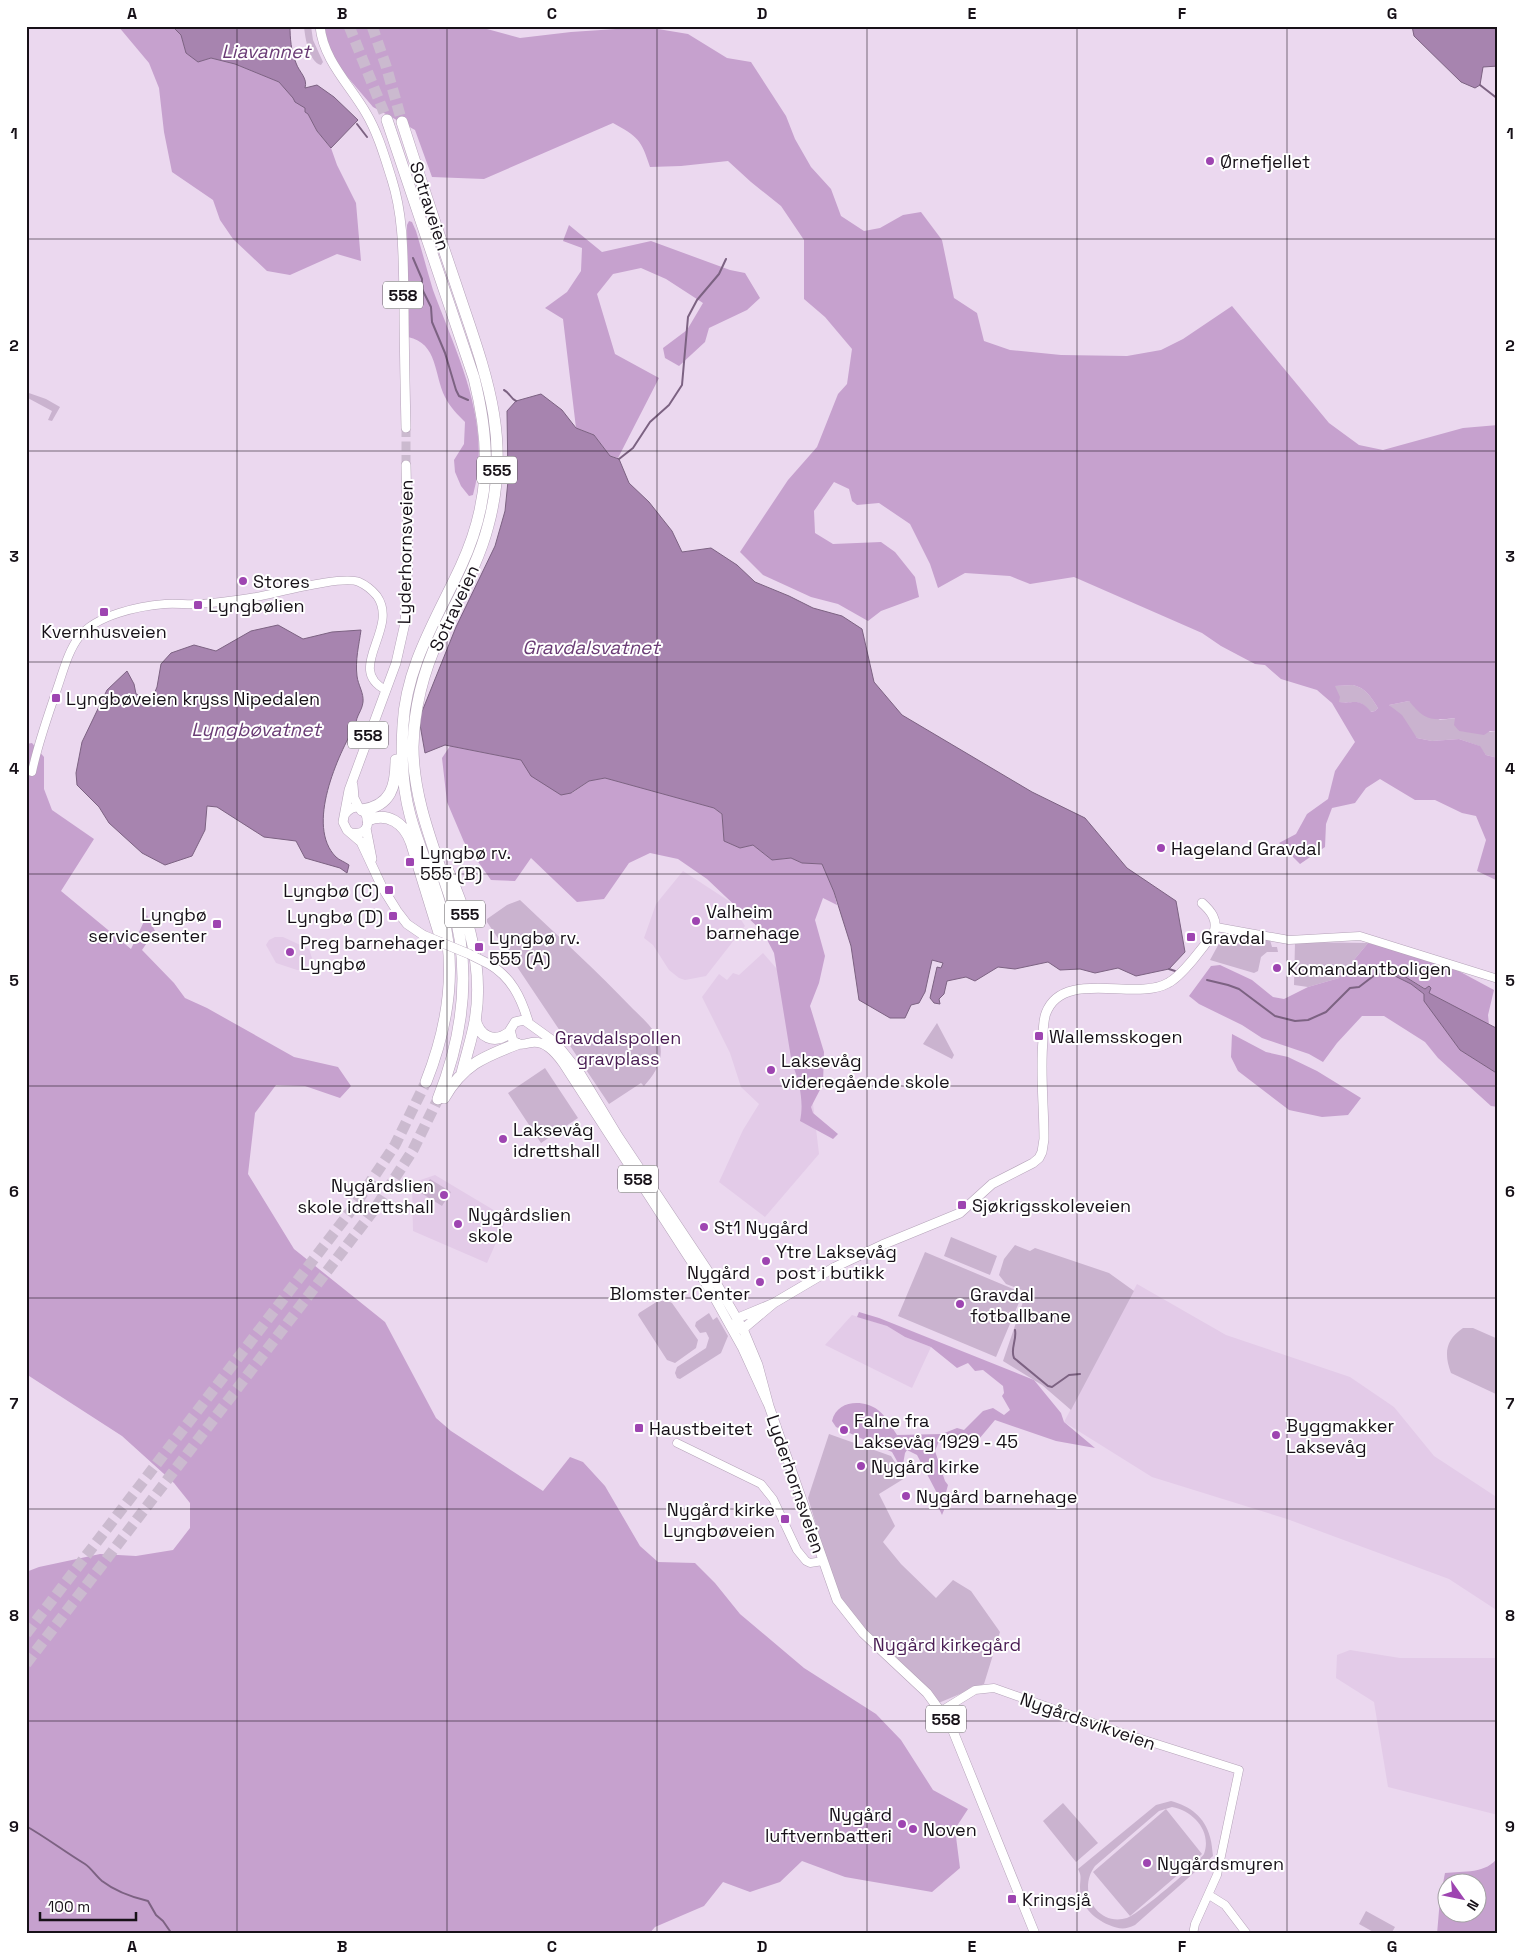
<svg xmlns="http://www.w3.org/2000/svg" width="1524" height="1960" font-family="'Space Grotesk',sans-serif">
<rect width="100%" height="100%" fill="#ebd8ef"/>
<!-- built -->
<path fill="#e3cbe8" d="M683,871L729,901L745,926L706,976L685,980L679,978L669,970L653,945L644,938L656,904Z
M275,937H283L309,949L312,958L308,966L302,970H297L276,963L266,945L269,940Z
M763,953L784,977L812,1095L819,1154L765,1217L719,1182L743,1130L759,1104L741,1087L730,1053L702,997L719,974L727,980L733,973L739,975Z
M435,1175L507,1218L487,1263L413,1231L412,1183Z
M1137,1284L1226,1335L1350,1377L1394,1407L1434,1456L1498,1498V1611L1449,1579L1287,1519L1152,1477L1064,1422Z
M852,1315L887,1326L905,1337L931,1347L912,1388L825,1345Z
M1350,1650L1400,1658H1498V1767L1495,1773L1498,1777V1815L1388,1787L1374,1702L1336,1678L1337,1655Z"/>
<!-- green -->
<path fill="#cab3cf" fill-rule="evenodd" d="M304,26H311L313,40L323,62L321,65C309,62 305,38 304,26Z
M26,392L46,399L60,407L52,421L48,420L52,411L26,397Z
M1353,685C1366,688 1371,697 1378,708L1375,711L1370,712C1359,697 1354,704 1338,702L1334,686Z
M1409,701L1440,720L1456,718L1459,731L1498,732V758L1486,755L1479,746L1459,739L1432,741L1417,738L1389,705Z
M520,900C558,936 597,971 633,1009C642,1018 655,1029 659,1041C665,1059 655,1074 644,1086L641,1083L609,1104L487,922V919L507,905Z
M1226,935L1270,940L1272,947H1277L1278,952H1267L1261,957L1258,971L1254,973L1210,960L1222,938Z
M1295,942L1368,943L1339,978L1308,987L1294,985Z
M937,1023L954,1055L952,1059L923,1044Z
M545,1068L578,1118L541,1143L508,1093Z
M430,1179L451,1192L442,1206L421,1193Z
M951,1237L997,1256L990,1275L944,1256Z
M1015,1245L1030,1251L1035,1248L1109,1273L1134,1291L1071,1410L1042,1385L1003,1361L1025,1296V1291L1006,1284L999,1275L1004,1259Z
M925,1252L1023,1293L996,1357L898,1316Z
M658,1301H668L672,1303L698,1340L696,1348L675,1363L667,1360L638,1315L639,1313Z
M709,1313L713,1320L717,1317L728,1336L721,1353L680,1379L677,1378L675,1373L677,1367L706,1348L709,1338L706,1332L700,1333L695,1326L696,1322Z
M1463,1328H1473L1498,1339V1395L1451,1373C1444,1354 1445,1340 1463,1328Z
M829,1434L891,1456L905,1478L879,1494L895,1526L883,1542L901,1564L936,1598L953,1580L971,1591L1000,1632L984,1684L936,1704L891,1651L865,1630L837,1595L808,1498Z
M1171,1801C1190,1806 1205,1817 1210,1837C1212,1843 1212,1850 1213,1856L1135,1925C1125,1930 1119,1929 1109,1925C1093,1918 1080,1906 1080,1887C1080,1879 1082,1876 1078,1869L1156,1805ZM1172,1807C1194,1811 1212,1832 1204,1854C1196,1865 1139,1914 1127,1918C1096,1927 1077,1890 1095,1866L1159,1811Z
M1063,1803L1098,1843L1076,1862L1043,1821Z
M1166,1809L1202,1854L1130,1916L1093,1872Z
M1366,1911L1395,1927L1391,1934H1377L1359,1924Z"/>
<!-- forest -->
<path fill="#c6a1ce" fill-rule="evenodd" d="M118,26H172L181,35L186,53L198,62L211,58L235,64L279,82L305,108L317,131L331,148L337,165L356,203L361,261L337,254L290,275L267,271L233,239L220,220L213,200L172,172L164,132L159,88L149,63Z
M316,26H476L520,38L571,32L646,27L688,34L727,58L751,62L786,116L795,139L811,167L831,189L841,216L864,231L880,228L903,215L921,212L942,240L954,298L977,313L984,341L1010,350L1061,355L1127,356L1161,350L1183,339L1232,306L1329,423L1359,445L1383,450L1463,428L1498,425V732L1490,731L1484,735L1459,731L1454,725L1455,718C1431,721 1424,720 1409,701L1389,705L1402,715L1417,738L1432,741L1459,739L1480,746L1486,755L1498,758V881L1477,871L1486,840L1476,816L1462,813L1435,800H1415L1380,779L1366,788L1355,803L1332,808L1326,824L1325,847L1300,864L1279,843L1296,834L1307,814L1328,799L1335,771L1355,742L1332,703L1317,690L1281,679L1265,665L1255,664L1221,646L1202,633L1074,577L1030,584L1010,576L965,573L938,588L930,564L910,524L879,503L857,505L852,501L849,489L834,482L814,511L815,533L833,544L881,542L895,552L915,577L919,597L881,611L868,621L838,604L811,597L763,575L740,552L788,480L817,447L838,394L847,384L852,349L825,317L804,299V240L781,206L751,182L728,161L681,166L650,167C641,139 638,137 613,123L484,179L432,177L415,130L373,107L333,60ZM1353,685C1366,688 1371,697 1378,708L1375,711L1371,712C1359,697 1355,704 1339,702L1340,697L1335,686Z
M409,221L412,222L416,231C422,251 427,270 433,290C457,355 493,424 473,495L469,496L461,486L455,472L454,460L464,444L465,422C458,415 450,407 445,397C434,375 438,343 408,337L407,225Z
M569,225L602,252L651,241L730,270L745,273L760,298L747,310L709,328L705,342L679,366L665,358L663,348L687,330L703,303L666,279L641,268L613,274L597,294L615,354L659,378L618,458L610,456L594,435L576,428L563,319L545,308L567,292L581,271L582,248L563,241Z
M32,743L44,757V789L52,810L94,839L61,891L131,949L147,915L155,931L142,950L174,983L185,998L207,1008L294,1057L338,1067L351,1086L340,1098L305,1086L276,1085L255,1113L248,1174L294,1249L385,1322L436,1418L451,1431L543,1491L570,1457L583,1462L605,1486L640,1546L658,1562L695,1563L715,1583L740,1614L804,1668L876,1714L901,1740L933,1790L968,1809L955,1829L960,1868L932,1892L845,1877L802,1861L780,1882L750,1892L723,1882L704,1906L655,1927L649,1934H26V1572L39,1567L100,1554L136,1556L173,1550L190,1528V1503L174,1483L122,1436L26,1374V744Z
M450,746L522,760L572,793L589,781L605,778L714,808L722,814L724,841L740,848L753,845L772,860L791,858L802,863L822,864L834,892L837,905L823,898L815,920L825,956L819,983L810,1006L824,1052L823,1084L811,1107L813,1113L838,1134L833,1139L800,1121C804,1104 800,1081 792,1064L774,953L763,932L707,879L678,859L650,853L629,863L604,899L577,902L531,858L515,881L491,880L464,842L447,802L442,758Z
M1368,943L1442,962L1494,990L1488,1015L1489,1025L1429,993L1426,989L1396,971L1395,976L1411,984L1424,994L1425,1001L1460,1050L1498,1074V1107L1491,1106L1438,1058L1425,1042L1384,1016H1362L1337,1043L1323,1062L1309,1054L1262,1038L1242,1025L1199,1004L1189,996L1211,966L1220,965L1252,980L1273,997L1284,999L1308,987L1339,978Z
M1232,1034L1266,1052L1288,1057L1317,1071L1361,1098L1348,1115L1322,1117L1289,1110L1238,1071L1231,1057Z
M859,1312L879,1318L1034,1380L1061,1413L1064,1422L1095,1448L1056,1441L995,1420L974,1445L954,1440L939,1441L935,1451L945,1481L948,1485L945,1496L950,1495L942,1515L935,1500L939,1497L917,1455L907,1450L905,1453L902,1470L892,1452L836,1427L832,1421C837,1400 863,1399 878,1410C886,1416 891,1426 897,1435L942,1434L957,1428L964,1430L983,1411L993,1408L1004,1415L1010,1410L1002,1396L1004,1393L1003,1386L983,1370L975,1371L968,1363L957,1368L931,1347L905,1337L887,1326L857,1317Z
M1498,1857V1934H1437L1440,1899L1445,1873C1463,1871 1487,1874 1498,1857ZM1446,1882H1476V1912H1446Z"/>
<!-- water -->
<path fill="#a784af" stroke="#7c6282" d="M172,26H290C290,38 291,51 296,63C299,72 308,78 305,88L317,85L334,97L358,120L331,148L317,131L308,114L305,112V108L295,102L293,98L279,82L235,64L211,58L198,62L186,53L181,35Z
M1412,26H1498V66L1483,67L1480,85L1475,88L1461,82L1414,36Z
M541,394L562,410L576,428L594,435L610,456L619,459L629,483L649,502L672,531L682,552L711,548L737,565L755,582L789,596L813,608L842,616L862,629L874,682L902,715L1032,792L1085,818L1127,868L1176,901L1185,952L1169,969L1136,976L1118,968L1095,973L1080,969L1060,970L1048,962L1015,969L998,967L975,981L966,977L947,981L944,994L939,999L940,1004L934,1003L930,998L937,967L941,968L943,963L932,960L925,992L919,1003L911,1005L905,1018H890L859,1000L851,946L834,892L822,864L802,863L791,858L772,860L753,845L740,848L724,841L722,814L714,808L605,778L589,781L571,793L561,795L531,776L521,760L445,745L425,753L419,719L456,627L495,546L505,511L508,481L507,411L516,401Z
M278,625L303,639L332,632L361,630C359,645 355,660 357,676C358,685 364,693 363,702C362,711 356,716 356,724C338,755 305,826 336,857C339,860 345,862 349,865L347,873L340,868L305,858L296,841L264,837L217,807L207,806L205,830L192,856L165,865L142,853L109,823L99,807L77,785L76,773L82,742L107,690L127,671L134,684L136,694L152,699L157,687L161,664L171,653L194,645L216,651L251,631Z
M1396,971L1425,989L1429,986L1431,988L1429,993L1498,1029V1074L1460,1050L1424,1001V994L1411,984L1395,976Z"/>
<g fill="none" stroke-linecap="round" stroke-linejoin="round">
<!-- stream -->
<path stroke="#7c6282" stroke-width="2" d="M1480,85L1498,99
M357,124L367,137
M413,258L422,279V289L431,307L432,322L445,353L456,390L459,396L468,400
M504,390C510,393 510,398 516,401
M619,459L633,448L650,422L669,405L682,385L688,317L697,300L719,274L726,259
M1169,969L1175,971
M1207,980L1228,985L1239,989L1275,1016L1295,1021L1308,1020L1326,1012L1350,988L1359,987L1376,974H1395
M1015,1330C1017,1340 1010,1349 1014,1358L1048,1386L1052,1387L1069,1375L1080,1374
M26,1826C47,1838 65,1852 85,1864C91,1868 96,1876 102,1881C115,1891 131,1897 148,1901L156,1915L163,1921L172,1934"/>
<!-- primary-tunnel -->
<path stroke="#cbbacf" stroke-width="9" stroke-dasharray="9 4.5" stroke-linecap="butt" d="M406,428V465"/>
<!-- motorway-tunnel -->
<path stroke="#cbbacf" stroke-width="11" stroke-dasharray="11 5.5" stroke-linecap="butt" d="M349,26L387,120
M372,26L386,66L402,122
M26,1634L353,1208L395,1145L426,1082
M26,1664L374,1210L413,1150L438,1099"/>
<!-- tertiary casing -->
<g stroke="#b4a2b8" stroke-width="9">
<path id="tertiary" d="M26,770L32,772C38,743 48,716 57,689C63,672 68,651 79,637C96,615 139,606 165,604C177,603 188,605 199,604C218,603 237,600 256,597C278,593 342,575 359,582C366,585 372,590 377,596C400,629 344,669 386,690
M1216,927L1289,940L1360,936L1498,979
M677,1443L761,1484L773,1499L797,1550L806,1561L810,1563L823,1561
M941,1711L975,1690L994,1688L1119,1732L1239,1770L1217,1875L1195,1924L1193,1934
M1209,1895L1225,1905L1247,1934"/>
</g>
<!-- secondary casing -->
<g stroke="#b4a2b8" stroke-width="10">
<path id="secondary" d="M774,1303L738,1318L733,1329H743L774,1303L835,1267L882,1245L960,1213L992,1184L1033,1163L1039,1158L1042,1152L1044,1139C1044,1106 1040,1073 1043,1040C1043,1031 1043,1021 1046,1013C1063,968 1135,1002 1168,983C1182,976 1205,945 1214,932C1218,920 1211,911 1202,903"/>
</g>
<!-- primary casing -->
<g stroke="#b4a2b8" stroke-width="10">
<path id="primary" d="M320,26C323,60 350,85 366,113C378,133 385,158 392,180C404,218 403,258 404,298C404,341 405,384 406,428
M406,465L408,559L405,623L396,663L349,790L343,822L347,830L361,842L382,887L397,911L407,924L423,935
M353,785L354,798L359,808
M345,814C365,790 381,839 351,833
M366,828L372,859
M489,964C511,977 521,997 528,1021
M769,1406L758,1365L743,1329L718,1286L618,1136L580,1073L556,1043L524,1020L515,1022L510,1030L513,1041C519,1045 522,1045 529,1043C544,1039 555,1052 563,1063L713,1295L742,1347L769,1406L837,1600L863,1633L927,1693L951,1726L1035,1934"/>
</g>
<!-- motorway casing -->
<g stroke="#b4a2b8" stroke-width="12">
<path id="motorway" d="M387,120L474,378C491,446 491,501 461,566C437,618 406,666 403,725C401,755 402,785 410,815C419,849 435,881 443,916C457,972 447,1029 426,1082
M402,122C419,175 437,229 455,282C483,367 513,435 488,526C478,565 456,601 439,638C423,672 414,709 413,747C413,800 435,850 451,900C472,967 464,1034 438,1099
M362,810C391,806 396,786 396,760
M368,820C388,812 404,823 411,842L439,933
M448,871C469,917 484,969 475,1021C472,1038 466,1056 462,1073
M475,1019C479,1037 494,1044 509,1033
M444,1098C463,1065 483,1057 517,1044"/>
</g>
<!-- tertiary -->
<use href="#tertiary" stroke="#fff" stroke-width="8"/>
<!-- secondary -->
<use href="#secondary" stroke="#fff" stroke-width="9"/>
<!-- primary -->
<use href="#primary" stroke="#fff" stroke-width="9"/>
<!-- motorway -->
<use href="#motorway" stroke="#fff" stroke-width="11"/>
<!-- primary-bridge casing -->
<g stroke="#b4a2b8" stroke-width="10" stroke-linecap="butt">
<path id="primary-bridge" d="M423,935L469,954L489,964"/>
</g>
<!-- primary-bridge -->
<use href="#primary-bridge" stroke="#fff" stroke-width="9"/>
</g>
<!-- grid -->
<path fill="none" stroke="#171118" stroke-width="1" stroke-opacity="0.55" d="M237,26V1934M447,26V1934M657,26V1934M867,26V1934M1077,26V1934M1287,26V1934M26,239H1498M26,451H1498M26,662H1498M26,874H1498M26,1086H1498M26,1298H1498M26,1509H1498M26,1721H1498"/>
<!-- markers -->
<g fill="#9e45b1" stroke="#fff" stroke-width="2">
<circle cx="1210" cy="161" r="5"/>
<circle cx="243" cy="581" r="5"/>
<rect x="193" y="600" width="10" height="10" rx="2.5"/>
<rect x="99" y="607" width="10" height="10" rx="2.5"/>
<rect x="51" y="693" width="10" height="10" rx="2.5"/>
<circle cx="1161" cy="848" r="5"/>
<rect x="405" y="857" width="10" height="10" rx="2.5"/>
<rect x="384" y="885" width="10" height="10" rx="2.5"/>
<rect x="388" y="911" width="10" height="10" rx="2.5"/>
<circle cx="696" cy="921" r="5"/>
<rect x="212" y="919" width="10" height="10" rx="2.5"/>
<rect x="1186" y="932" width="10" height="10" rx="2.5"/>
<rect x="474" y="942" width="10" height="10" rx="2.5"/>
<circle cx="290" cy="952" r="5"/>
<circle cx="1277" cy="968" r="5"/>
<rect x="1034" y="1031" width="10" height="10" rx="2.5"/>
<circle cx="771" cy="1070" r="5"/>
<circle cx="503" cy="1139" r="5"/>
<circle cx="444" cy="1195" r="5"/>
<rect x="957" y="1200" width="10" height="10" rx="2.5"/>
<circle cx="458" cy="1224" r="5"/>
<circle cx="704" cy="1227" r="5"/>
<circle cx="766" cy="1261" r="5"/>
<circle cx="760" cy="1282" r="5"/>
<circle cx="960" cy="1304" r="5"/>
<rect x="634" y="1423" width="10" height="10" rx="2.5"/>
<circle cx="844" cy="1430" r="5"/>
<circle cx="1276" cy="1435" r="5"/>
<circle cx="861" cy="1466" r="5"/>
<circle cx="906" cy="1496" r="5"/>
<rect x="780" y="1514" width="10" height="10" rx="2.5"/>
<circle cx="902" cy="1824" r="5"/>
<circle cx="913" cy="1829" r="5"/>
<circle cx="1147" cy="1863" r="5"/>
<rect x="1007" y="1894" width="10" height="10" rx="2.5"/>
</g>
<g text-anchor="middle" dominant-baseline="central" stroke-width="4" stroke-linejoin="round" paint-order="stroke">
<!-- shield labels -->
<g fill="#fff" stroke="#5d585d" stroke-width="1">
<rect x="383" y="281.5" width="40" height="27" rx="4"/>
<rect x="477" y="456.5" width="40" height="27" rx="4"/>
<rect x="348" y="721.5" width="40" height="27" rx="4"/>
<rect x="445" y="900.5" width="40" height="27" rx="4"/>
<rect x="618" y="1165.5" width="40" height="27" rx="4"/>
<rect x="926" y="1705.5" width="40" height="27" rx="4"/>
</g>
<g font-size="16" font-weight="bold" fill="#171118">
<text x="403" y="295">558</text>
<text x="497" y="470">555</text>
<text x="368" y="735">558</text>
<text x="465" y="914">555</text>
<text x="638" y="1179">558</text>
<text x="946" y="1719">558</text>
</g>
<!-- poi labels -->
<g font-size="18" fill="#171118" stroke="#fff" text-anchor="start">
<text x="1220" y="161">Ørnefjellet</text>
<text x="253" y="581">Stores</text>
<text x="208" y="605">Lyngbølien</text>
<text x="104" y="631" text-anchor="middle">Kvernhusveien</text>
<text x="66" y="698">Lyngbøveien kryss Nipedalen</text>
<text x="1171" y="848">Hageland Gravdal</text>
<text x="420" y="852">Lyngbø rv.<tspan x="420" dy="21">555 (B)</tspan></text>
<text x="379" y="890" text-anchor="end">Lyngbø (C)</text>
<text x="706" y="911">Valheim<tspan x="706" dy="21">barnehage</tspan></text>
<text x="207" y="914" text-anchor="end">Lyngbø<tspan x="207" dy="21">servicesenter</tspan></text>
<text x="383" y="916" text-anchor="end">Lyngbø (D)</text>
<text x="489" y="937">Lyngbø rv.<tspan x="489" dy="21">555 (A)</tspan></text>
<text x="1201" y="937">Gravdal</text>
<text x="300" y="942">Preg barnehager<tspan x="300" dy="21">Lyngbø</tspan></text>
<text x="1287" y="968">Komandantboligen</text>
<text x="1049" y="1036">Wallemsskogen</text>
<text x="781" y="1060">Laksevåg<tspan x="781" dy="21">videregående skole</tspan></text>
<text x="513" y="1129">Laksevåg<tspan x="513" dy="21">idrettshall</tspan></text>
<text x="434" y="1185" text-anchor="end">Nygårdslien<tspan x="434" dy="21">skole idrettshall</tspan></text>
<text x="972" y="1205">Sjøkrigsskoleveien</text>
<text x="468" y="1214">Nygårdslien<tspan x="468" dy="21">skole</tspan></text>
<text x="714" y="1227">St1 Nygård</text>
<text x="776" y="1251">Ytre Laksevåg<tspan x="776" dy="21">post i butikk</tspan></text>
<text x="750" y="1272" text-anchor="end">Nygård<tspan x="750" dy="21">Blomster Center</tspan></text>
<text x="970" y="1294">Gravdal<tspan x="970" dy="21">fotballbane</tspan></text>
<text x="854" y="1420">Falne fra<tspan x="854" dy="21">Laksevåg 1929 - 45</tspan></text>
<text x="1286" y="1425">Byggmakker<tspan x="1286" dy="21">Laksevåg</tspan></text>
<text x="649" y="1428">Haustbeitet</text>
<text x="871" y="1466">Nygård kirke</text>
<text x="916" y="1496">Nygård barnehage</text>
<text x="775" y="1509" text-anchor="end">Nygård kirke<tspan x="775" dy="21">Lyngbøveien</tspan></text>
<text x="892" y="1814" text-anchor="end">Nygård<tspan x="892" dy="21">luftvernbatteri</tspan></text>
<text x="923" y="1829">Noven</text>
<text x="1157" y="1863">Nygårdsmyren</text>
<text x="1022" y="1899">Kringsjå</text>
</g>
<!-- street labels -->
<g font-size="18" fill="#171118" stroke="#fff">
<text transform="translate(430 206) rotate(72)">Sotraveien</text>
<text transform="translate(405 552) rotate(-89)">Lyderhornsveien</text>
<text transform="translate(454 608) rotate(-65)">Sotraveien</text>
<text transform="translate(796 1484) rotate(71)">Lyderhornsveien</text>
<text transform="translate(1088 1721) rotate(19)">Nygårdsvikveien</text>
</g>
<!-- park labels -->
<g font-size="18" fill="#4a1d54" stroke="#fff">
<text x="618" y="1037">Gravdalspollen<tspan x="618" dy="21">gravplass</tspan></text>
<text x="947" y="1644">Nygård kirkegård</text>
</g>
<!-- water labels -->
<g font-size="19" font-style="italic" fill="#6a3b75" stroke="#fff">
<text x="266" y="51">Liavannet</text>
<text x="591" y="647">Gravdalsvatnet</text>
<text x="256" y="729">Lyngbøvatnet</text>
</g>
</g>
<!-- border -->
<rect width="1524" height="1960" fill="none" stroke="#ffffff" stroke-width="55"/>
<!-- north arrow -->
<g transform="translate(1462 1898) rotate(123)"><circle r="24" fill="#ffffff" stroke="#a2a0a3"/>
<path d="M0-4L9 19L0 12L-9 19Z" fill="#9e45b1"/>
<text y="-8" font-size="14" font-weight="bold" text-anchor="middle" fill="#171118">N</text>
</g>
<!-- scale -->
<path d="M40 1912v8h96v-8" fill="none" stroke="#171118" stroke-width="2.5"/>
<text x="48" y="1912" font-size="15" fill="#171118" stroke="#ffffff" stroke-width="4" paint-order="stroke">100 m</text>
<rect x="28" y="28" width="1468" height="1904" fill="none" stroke="#171118" stroke-width="2"/>
<g font-size="16" text-anchor="middle" font-weight="bold" fill="#171118">
<text x="132" y="19">A</text>
<text x="342" y="19">B</text>
<text x="552" y="19">C</text>
<text x="762" y="19">D</text>
<text x="972" y="19">E</text>
<text x="1182" y="19">F</text>
<text x="1392" y="19">G</text>
<text x="14" y="139">1</text>
<text x="1510" y="139">1</text>
<text x="14" y="351">2</text>
<text x="1510" y="351">2</text>
<text x="14" y="562">3</text>
<text x="1510" y="562">3</text>
<text x="14" y="774">4</text>
<text x="1510" y="774">4</text>
<text x="14" y="986">5</text>
<text x="1510" y="986">5</text>
<text x="14" y="1197">6</text>
<text x="1510" y="1197">6</text>
<text x="14" y="1409">7</text>
<text x="1510" y="1409">7</text>
<text x="14" y="1621">8</text>
<text x="1510" y="1621">8</text>
<text x="14" y="1832">9</text>
<text x="1510" y="1832">9</text>
<text x="132" y="1952">A</text>
<text x="342" y="1952">B</text>
<text x="552" y="1952">C</text>
<text x="762" y="1952">D</text>
<text x="972" y="1952">E</text>
<text x="1182" y="1952">F</text>
<text x="1392" y="1952">G</text>
</g>
</svg>
